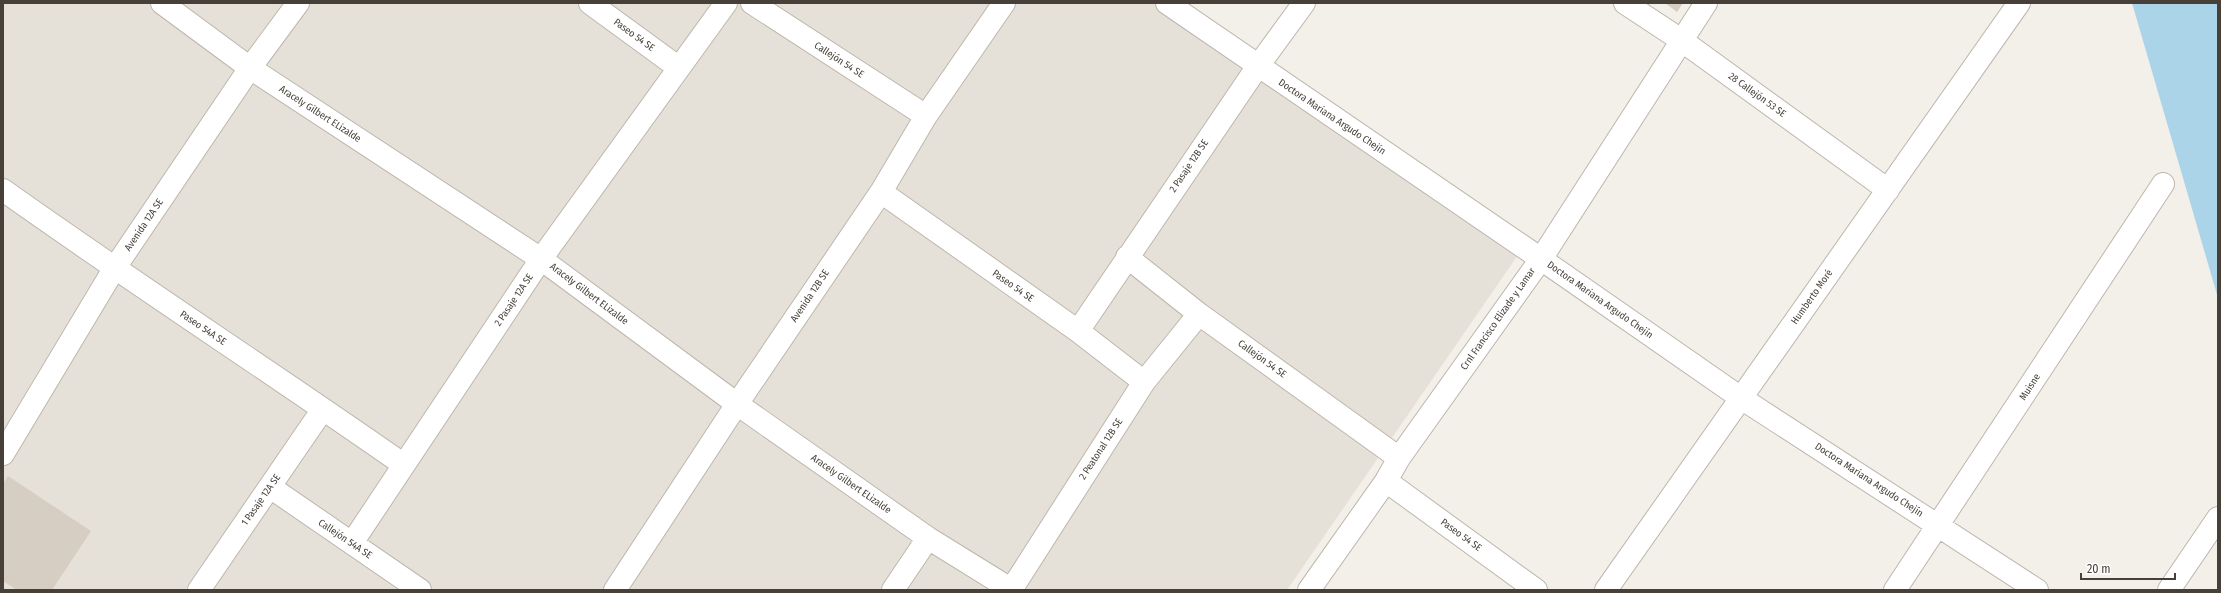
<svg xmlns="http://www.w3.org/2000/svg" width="2221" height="593" font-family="'Fira Sans Condensed',sans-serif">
<rect width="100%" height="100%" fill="#f3efe9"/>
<!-- residential -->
<path fill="#e6e1d8" d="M3,3H1156L1518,255L1287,590H3Z"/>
<!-- water -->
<path fill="#acd4e9" d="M2132,3H2218V298Z"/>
<!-- building -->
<path fill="#d6cdc3" d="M1665,3H1683L1677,12Z
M8,476L91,531L52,590H17L3,581V484Z"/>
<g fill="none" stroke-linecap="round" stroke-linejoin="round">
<!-- street casing -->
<g stroke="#beb6ad" stroke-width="24">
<path id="street" d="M162,3L250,68L541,259L737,404L928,538L1012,590
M590,3L679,68
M752,3L926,116
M1167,3L1541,259L1741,398L2037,590
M1625,3L1681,40L1888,190
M3,190C135,284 271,372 404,465
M881,192L1078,331L1144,382
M1127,257L1199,314L1399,458
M1078,331L1258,66L1304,3
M3,454L114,269L250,68L298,3
M1386,481L1536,590
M270,487L420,590
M352,543L541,259L726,3
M199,590L323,409
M615,590L737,404L881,192L926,116L1004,3
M893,590L928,538
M1011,590L1144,382L1199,314
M1309,590L1386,481L1399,458L1541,259L1706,3
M1606,590L2019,3
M1895,590L2163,184
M2169,590L2218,518"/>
</g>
<!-- street -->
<use href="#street" stroke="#fff" stroke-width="22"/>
</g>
<g text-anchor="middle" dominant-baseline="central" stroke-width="3" stroke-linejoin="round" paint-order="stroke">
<!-- street labels -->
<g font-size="10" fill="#464038" stroke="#fff">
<text transform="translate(634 35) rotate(36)">Paseo 54 SE</text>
<text transform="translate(839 60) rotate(33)">Callejón 54 SE</text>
<text transform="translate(1757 95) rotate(36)">28 Callejón 53 SE</text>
<text transform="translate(320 114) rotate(33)">Aracely Gilbert ELizalde</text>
<text transform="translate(1332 117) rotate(34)">Doctora Mariana Argudo Chejín</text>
<text transform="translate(1189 166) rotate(-56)">2 Pasaje 12B SE</text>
<text transform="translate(144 225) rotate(-56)">Avenida 12A SE</text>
<text transform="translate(1013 286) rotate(35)">Paseo 54 SE</text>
<text transform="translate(589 294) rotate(37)">Aracely Gilbert ELizalde</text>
<text transform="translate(810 296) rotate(-56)">Avenida 12B SE</text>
<text transform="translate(1812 297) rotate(-55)">Humberto Moré</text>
<text transform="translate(514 300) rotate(-56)">2 Pasaje 12A SE</text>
<text transform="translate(1600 300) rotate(35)">Doctora Mariana Argudo Chejín</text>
<text transform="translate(1498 319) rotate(-55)">Crnl Francisco Elizade y Lamar</text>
<text transform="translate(203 328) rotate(34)">Paseo 54A SE</text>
<text transform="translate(1262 359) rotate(36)">Callejón 54 SE</text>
<text transform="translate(2030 387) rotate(-57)">Muisne</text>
<text transform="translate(1101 449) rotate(-57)">2 Peatonal 12B SE</text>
<text transform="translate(1869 480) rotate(33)">Doctora Mariana Argudo Chejín</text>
<text transform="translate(851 484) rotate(35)">Aracely Gilbert ELizalde</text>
<text transform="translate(261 500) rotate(-55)">1 Pasaje 12A SE</text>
<text transform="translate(1461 535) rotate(36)">Paseo 54 SE</text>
<text transform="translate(345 539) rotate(34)">Callejón 54A SE</text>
</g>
</g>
<!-- border -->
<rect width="2221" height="593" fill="none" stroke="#464038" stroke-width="8"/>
<!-- scale -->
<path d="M2081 573v6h94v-6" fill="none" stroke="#464038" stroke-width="2"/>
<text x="2087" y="573" font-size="12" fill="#464038" stroke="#ffffff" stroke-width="3" paint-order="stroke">20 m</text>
</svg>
